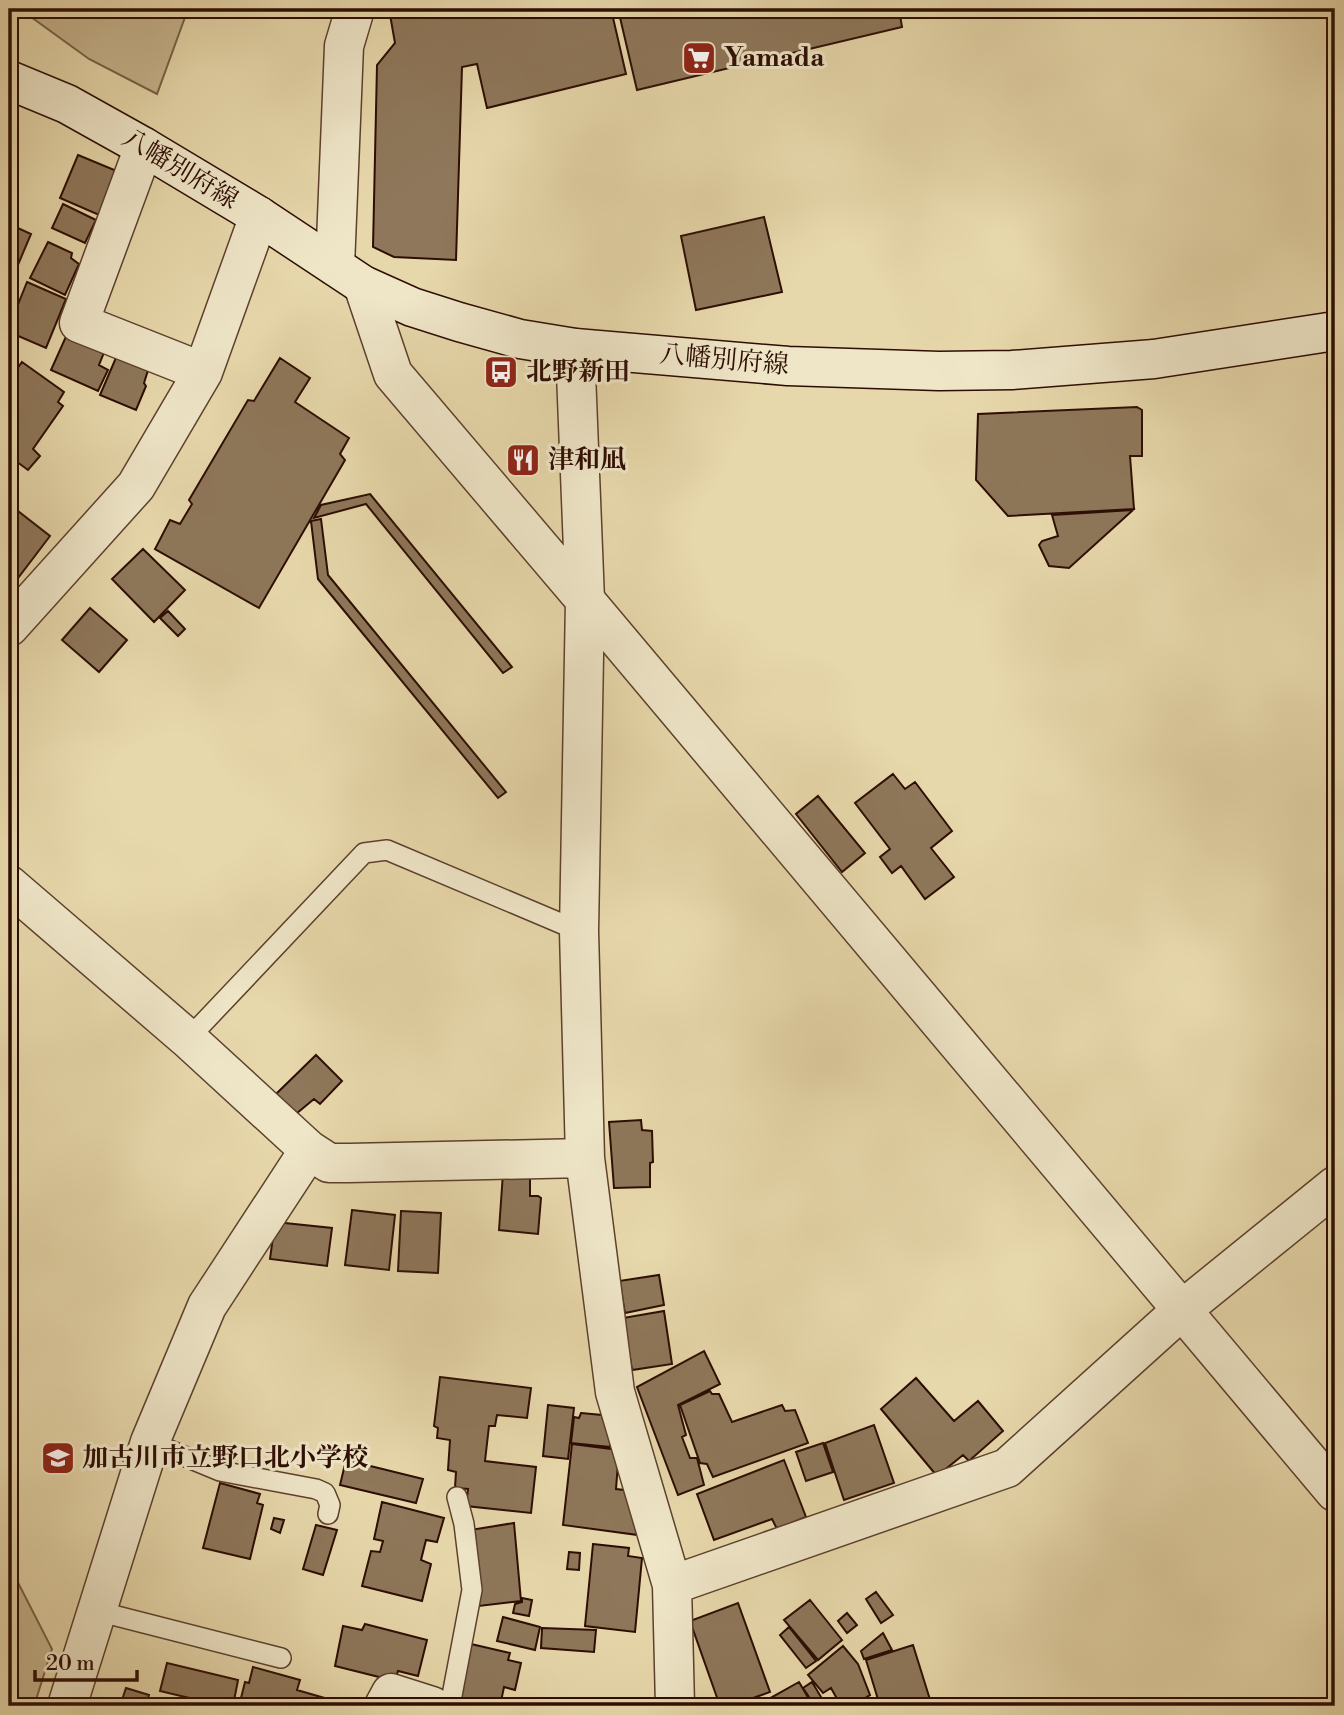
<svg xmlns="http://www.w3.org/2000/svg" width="1344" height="1715" font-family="'Libre Bodoni','Noto Serif JP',serif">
<rect width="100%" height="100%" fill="#e7d8ab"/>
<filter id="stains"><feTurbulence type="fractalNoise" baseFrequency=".00286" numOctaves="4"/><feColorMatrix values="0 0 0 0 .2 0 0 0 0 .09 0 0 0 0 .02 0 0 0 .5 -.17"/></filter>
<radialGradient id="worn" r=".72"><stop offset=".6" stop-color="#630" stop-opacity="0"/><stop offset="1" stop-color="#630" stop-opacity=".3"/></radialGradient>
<!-- green -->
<path fill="#c7b58e" stroke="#7a6148" stroke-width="2" d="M20,9H188L157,94L89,59Z
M9,1565L52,1649L34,1706H9Z"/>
<!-- building -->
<path fill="#8e775a" stroke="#2d0d03" stroke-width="2" d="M389,9H611L626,74L487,108L477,64L462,67L456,260L394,257L373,247L377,65L395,43Z
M618,9H899L902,27L637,90Z
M78,155L124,174L106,218L60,198Z
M63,204L96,220L85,243L52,228Z
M764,217L782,292L696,310L681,236Z
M9,224L31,234L9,286Z
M48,242L72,253L71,258L79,264L65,295L30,278Z
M27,282L66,299L46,348L9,332V327Z
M68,332L105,350L99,365L108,370L98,391L51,370Z
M118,353L149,367L144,383L146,386L136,410L100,395Z
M280,358L310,378L295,402L349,438L340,454L345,460L259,608L155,549L170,520L180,524L192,504L189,500L248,400L254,401Z
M22,362L64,392L58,402L63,406L33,449L40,456L28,470L9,456V380Z
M1137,407L1142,410V456H1130L1134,509L1008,516L976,480L978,414Z
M9,491L14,495L9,504L50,536L15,582L9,577Z
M370,494L512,667L503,673L366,504L314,518L321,505Z
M1133,510L1069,568L1049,566L1039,545L1042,541L1058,536L1052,515Z
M321,519L328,575L506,792L498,798L318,579L311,521Z
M143,549L185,590L154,622L112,579Z
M90,608L127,640L99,672L62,640Z
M168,611L185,629L178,636L160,618Z
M893,774L905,789L915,782L952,831L931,848L954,877L925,899L901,866L892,873L880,857L890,849L855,803Z
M818,796L865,853L842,872L796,814Z
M316,1055L342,1081L320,1104L314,1099L296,1114L276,1094Z
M641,1120L642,1130L652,1131L653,1162L650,1163V1187L614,1188L609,1122Z
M503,1173L530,1176V1196H538L541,1198L538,1234L499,1230Z
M352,1210L395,1215L389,1270L345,1265Z
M401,1211L441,1213L438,1273L398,1271Z
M275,1222L332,1228L327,1266L270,1259Z
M659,1275L664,1305L625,1313L619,1281Z
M664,1311L672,1364L632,1370L623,1318Z
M704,1351L720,1384L678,1405L686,1435L682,1437L690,1458H697L704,1485L678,1495L637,1387Z
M440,1377L531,1388L527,1418L497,1415L495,1426H489L485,1461L536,1467L531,1513L466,1506L468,1489L455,1488L456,1472L448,1470L450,1440L437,1438L438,1428L434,1426Z
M916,1378L954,1421L978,1401L1003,1431L969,1461L963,1455L937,1476L881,1409Z
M710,1391L712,1394H719L732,1422L782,1405L785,1411L795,1410L808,1443L713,1477L707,1464L700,1463L680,1405Z
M548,1405L574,1408L568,1459L543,1456Z
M581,1413L602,1415L603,1420L613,1422L610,1447L571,1443L574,1417L579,1418Z
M874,1425L894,1483L844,1500L825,1443Z
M823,1443L833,1472L806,1481L796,1452Z
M572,1444L619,1450L616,1489L642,1492L638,1535L563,1525Z
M346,1460L423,1479L416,1503L340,1485Z
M784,1460L806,1517L777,1529L772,1519L714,1540L697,1494Z
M220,1483L260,1494L257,1503L263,1505L250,1559L203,1548Z
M382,1502L444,1518L437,1542L426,1540L421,1560L431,1564L422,1601L362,1586L371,1551L380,1552L383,1541L374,1539Z
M274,1518L284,1520L280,1533L271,1529Z
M514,1523L521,1601L479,1606L470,1530Z
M316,1525L337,1530L323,1575L303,1569Z
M593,1544L629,1548L628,1556L642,1558L635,1632L585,1626Z
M569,1552L580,1553L579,1570L567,1569Z
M876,1592L893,1615L881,1623L866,1599Z
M522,1598L532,1600L529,1616L513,1613L515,1604L522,1602Z
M810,1600L842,1640L818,1660L784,1620Z
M738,1603L770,1692L731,1706H720L690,1621Z
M847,1613L857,1625L847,1633L838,1621Z
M503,1617L540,1627L535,1650L497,1641Z
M365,1624L427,1640L418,1676L398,1671L395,1681L335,1666L343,1626L362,1630Z
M789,1627L816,1661L806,1668L780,1635Z
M542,1628L596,1630L594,1652L541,1648Z
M883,1633L892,1650L864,1659L861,1651Z
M471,1644L510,1653L508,1660L521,1663L515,1690L504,1687L500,1706H468L457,1704Z
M913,1645L932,1706H880L866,1660Z
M843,1646L858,1664L870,1695L852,1706H841L831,1688L823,1693L808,1675Z
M167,1663L238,1680L233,1706H223L160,1691Z
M253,1667L300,1680L297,1690L328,1699L326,1706H239L245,1682L249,1683Z
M799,1682L813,1706H758V1705Z
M812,1682L821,1697L813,1703L803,1688Z
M126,1688L149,1695L146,1706H120Z"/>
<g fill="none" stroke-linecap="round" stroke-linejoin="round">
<!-- service casing -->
<g stroke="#5c402d" stroke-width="22">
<path id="service" d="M188,1039L364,853L387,850L579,931
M150,1442L220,1471L316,1489L325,1493L330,1505L328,1514
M97,1611L281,1658
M450,1706L472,1590L464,1524L457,1497"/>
</g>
<!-- minor casing -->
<g stroke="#5c402d" stroke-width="41">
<path id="minor" d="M144,147L79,323L203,372
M335,266L344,46L355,9
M363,285L393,374L585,600
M575,348L585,600L579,931L585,1158L615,1392L672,1585L675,1706
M9,627L136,486L203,372L259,216
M9,885L188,1039L309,1150L329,1163H349L585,1158
M672,1585L1007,1468L1183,1309L1335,1186
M67,1706L150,1442L207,1306L309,1150
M384,1706L391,1693L432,1706"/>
</g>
<!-- tertiary casing -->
<g stroke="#5c402d" stroke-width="41">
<path id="tertiary" d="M585,600L1335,1492"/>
</g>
<!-- secondary casing -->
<g stroke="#2d0d03" stroke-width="41">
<path id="secondary" d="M9,80L67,104L144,147L259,216L363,285L412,307L459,322L520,339L575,348L788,366L939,371L1012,370L1154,359L1335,331"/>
</g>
<!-- service -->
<use href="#service" stroke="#efe6c8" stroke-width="19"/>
<!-- minor -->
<use href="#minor" stroke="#efe6c8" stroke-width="38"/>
<!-- tertiary -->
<use href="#tertiary" stroke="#efe6c8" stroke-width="38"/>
<!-- secondary -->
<use href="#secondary" stroke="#efe6c8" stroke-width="38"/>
</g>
<!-- icons -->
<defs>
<g id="supermarket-square" transform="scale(1.75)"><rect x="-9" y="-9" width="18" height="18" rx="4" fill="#8f2418" stroke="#efe6c8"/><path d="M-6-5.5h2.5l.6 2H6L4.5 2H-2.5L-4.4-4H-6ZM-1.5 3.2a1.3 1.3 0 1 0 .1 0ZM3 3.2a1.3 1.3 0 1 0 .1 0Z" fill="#fff"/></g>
<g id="bus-square" transform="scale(1.75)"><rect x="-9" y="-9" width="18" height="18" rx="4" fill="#8f2418" stroke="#efe6c8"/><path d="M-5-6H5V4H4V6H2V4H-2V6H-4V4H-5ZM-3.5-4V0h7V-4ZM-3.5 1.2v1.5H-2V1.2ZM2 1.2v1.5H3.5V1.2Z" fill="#fff"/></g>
<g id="restaurant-square" transform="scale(1.75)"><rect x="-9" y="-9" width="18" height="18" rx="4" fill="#8f2418" stroke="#efe6c8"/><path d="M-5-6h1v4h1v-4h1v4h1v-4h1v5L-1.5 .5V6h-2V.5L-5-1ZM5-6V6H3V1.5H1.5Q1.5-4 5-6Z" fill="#fff"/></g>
<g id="school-square" transform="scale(1.75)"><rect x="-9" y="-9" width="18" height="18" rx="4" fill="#8f2418" stroke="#efe6c8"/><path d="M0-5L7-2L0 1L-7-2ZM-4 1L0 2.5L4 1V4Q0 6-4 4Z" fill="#fff"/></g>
</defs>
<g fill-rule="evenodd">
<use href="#supermarket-square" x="699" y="58"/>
<use href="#bus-square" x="501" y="372"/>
<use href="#restaurant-square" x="523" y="460"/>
<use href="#school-square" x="58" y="1458"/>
</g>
<g text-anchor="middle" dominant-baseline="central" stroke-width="6" stroke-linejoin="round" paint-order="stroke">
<!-- poi labels -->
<g font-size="26" font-weight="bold" fill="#2d0d03" stroke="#efe6c8" text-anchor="start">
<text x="724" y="58">Yamada</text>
<text x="526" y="372">北野新田</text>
<text x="548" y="460">津和凪</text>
<text x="82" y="1458">加古川市立野口北小学校</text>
</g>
<!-- street labels -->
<g font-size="26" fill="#2d0d03" stroke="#efe6c8">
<text transform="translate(180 169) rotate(31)">八幡別府線</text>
<text transform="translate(724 360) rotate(5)">八幡別府線</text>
</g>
</g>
<!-- margin -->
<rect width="1344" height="1715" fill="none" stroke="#e7d8ab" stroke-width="35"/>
<rect x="10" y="10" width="1323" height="1694" fill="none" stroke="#2d0d03" stroke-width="3.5"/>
<rect x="18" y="18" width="1309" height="1680" fill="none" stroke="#2d0d03" stroke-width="2"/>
<!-- scale -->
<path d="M35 1670v10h102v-10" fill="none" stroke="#2d0d03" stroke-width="3.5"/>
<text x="46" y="1670" font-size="21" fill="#2d0d03" stroke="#efe6c8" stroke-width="5" paint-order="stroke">20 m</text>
<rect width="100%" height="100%" filter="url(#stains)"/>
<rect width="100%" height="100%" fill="url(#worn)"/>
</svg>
